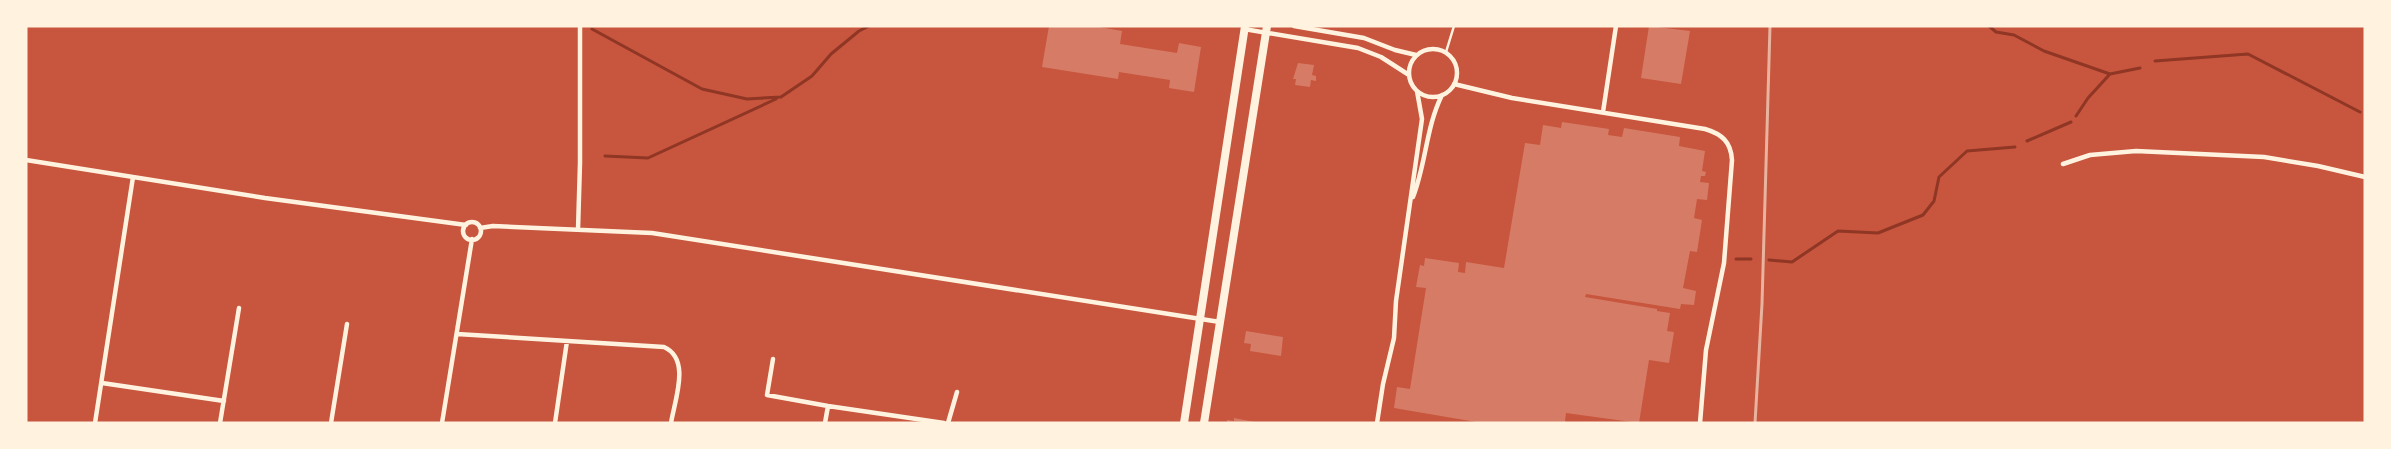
<svg xmlns="http://www.w3.org/2000/svg" width="2391" height="449" font-family="'DejaVu Sans',sans-serif">
<rect width="100%" height="100%" fill="#c8553d"/>
<g fill="none" stroke-linecap="round" stroke-linejoin="round">
<!-- stream -->
<path stroke="#8f3625" stroke-width="3" d="M1989,26L1996,32L2014,35L2044,51L2110,74L2140,68
M592,29L702,89L747,99L781,97L812,76L831,54L859,31L869,26
M2155,61L2248,54L2360,112
M2076,116L2088,98L2110,74
M2027,141L2071,122
M605,156L648,158L776,99
M1736,259H1751
M1769,260L1792,262L1838,231L1878,233L1923,215L1934,201L1939,177L1967,151L2015,147"/>
</g>
<!-- building -->
<path fill="#d67c66" d="M1049,26H1094L1122,31L1120,44L1177,53L1179,43L1201,47L1194,92L1169,88L1170,80L1119,72L1118,79L1042,67Z
M1649,26L1690,31L1681,84L1641,78Z
M1298,63L1314,65L1312,75L1316,76V81L1311,80L1310,87L1295,85L1296,79H1293Z
M1562,122L1609,129L1608,135L1622,137L1624,128L1680,137L1679,146L1705,151L1702,171L1706,172L1705,176H1701L1700,182L1709,183L1707,200L1697,199L1694,218L1702,220L1697,252L1690,251L1683,288L1696,291L1694,305L1681,304L1680,309L1586,294L1585,297L1657,309V311L1670,313L1667,331L1674,332L1669,363L1649,360L1639,423L1566,413L1565,421L1568,423H1482L1394,408L1397,387L1410,389L1426,288L1416,287L1420,265L1424,266L1425,258L1459,263L1458,272L1465,273L1466,262L1504,268L1525,143L1540,145L1543,125L1561,128Z
M1246,331L1283,337L1281,356L1250,351L1251,344L1244,343Z
M1234,418L1255,422V423H1227V420L1234,421Z"/>
<g fill="none" stroke-linecap="round" stroke-linejoin="round">
<!-- service -->
<path stroke="#fff3e0" stroke-width="2.5" d="M1446,52L1454,26"/>
<!-- minor -->
<path stroke="#fff3e0" stroke-width="4.5" d="M1294,26L1364,38L1395,50L1416,55
M1244,29L1358,48L1381,57L1409,75
M1409 73a24 24 0 1 1 48 0a24 24 0 1 1-48 0Z
M1454,84L1512,98L1705,129C1722,134 1731,142 1732,160L1724,263L1706,350L1700,423
M1603,112L1616,26
M26,160L265,198L466,225
M2063,164L2090,155L2136,151L2264,157L2318,166L2365,177
M1413,197C1426,164 1426,127 1442,95
M463 231a9 9 0 1 1 18 0a9 9 0 1 1-18 0Z
M480,228L493,226L652,233L1220,322
M578,230L580,163V26
M457,334L664,347C691,359 675,399 671,423
M773,359L767,395L828,406L944,423
M102,383L224,401
M95,423L133,177
M220,423L239,308
M331,423L347,324
M442,423L472,239
M555,423L567,341
M825,423L828,406
M948,423L957,392
M1377,423L1383,384L1394,338L1396,301L1422,119L1417,91"/>
<!-- primary -->
<path stroke="#fff3e0" stroke-width="8" d="M1184,423L1245,26
M1204,423L1267,26"/>
<!-- rail -->
<path stroke="#e9b49f" stroke-width="3" d="M1755,423L1762,304L1770,26"/>
</g>
<!-- border -->
<rect width="2391" height="449" fill="none" stroke="#fff3e0" stroke-width="55"/>
</svg>
